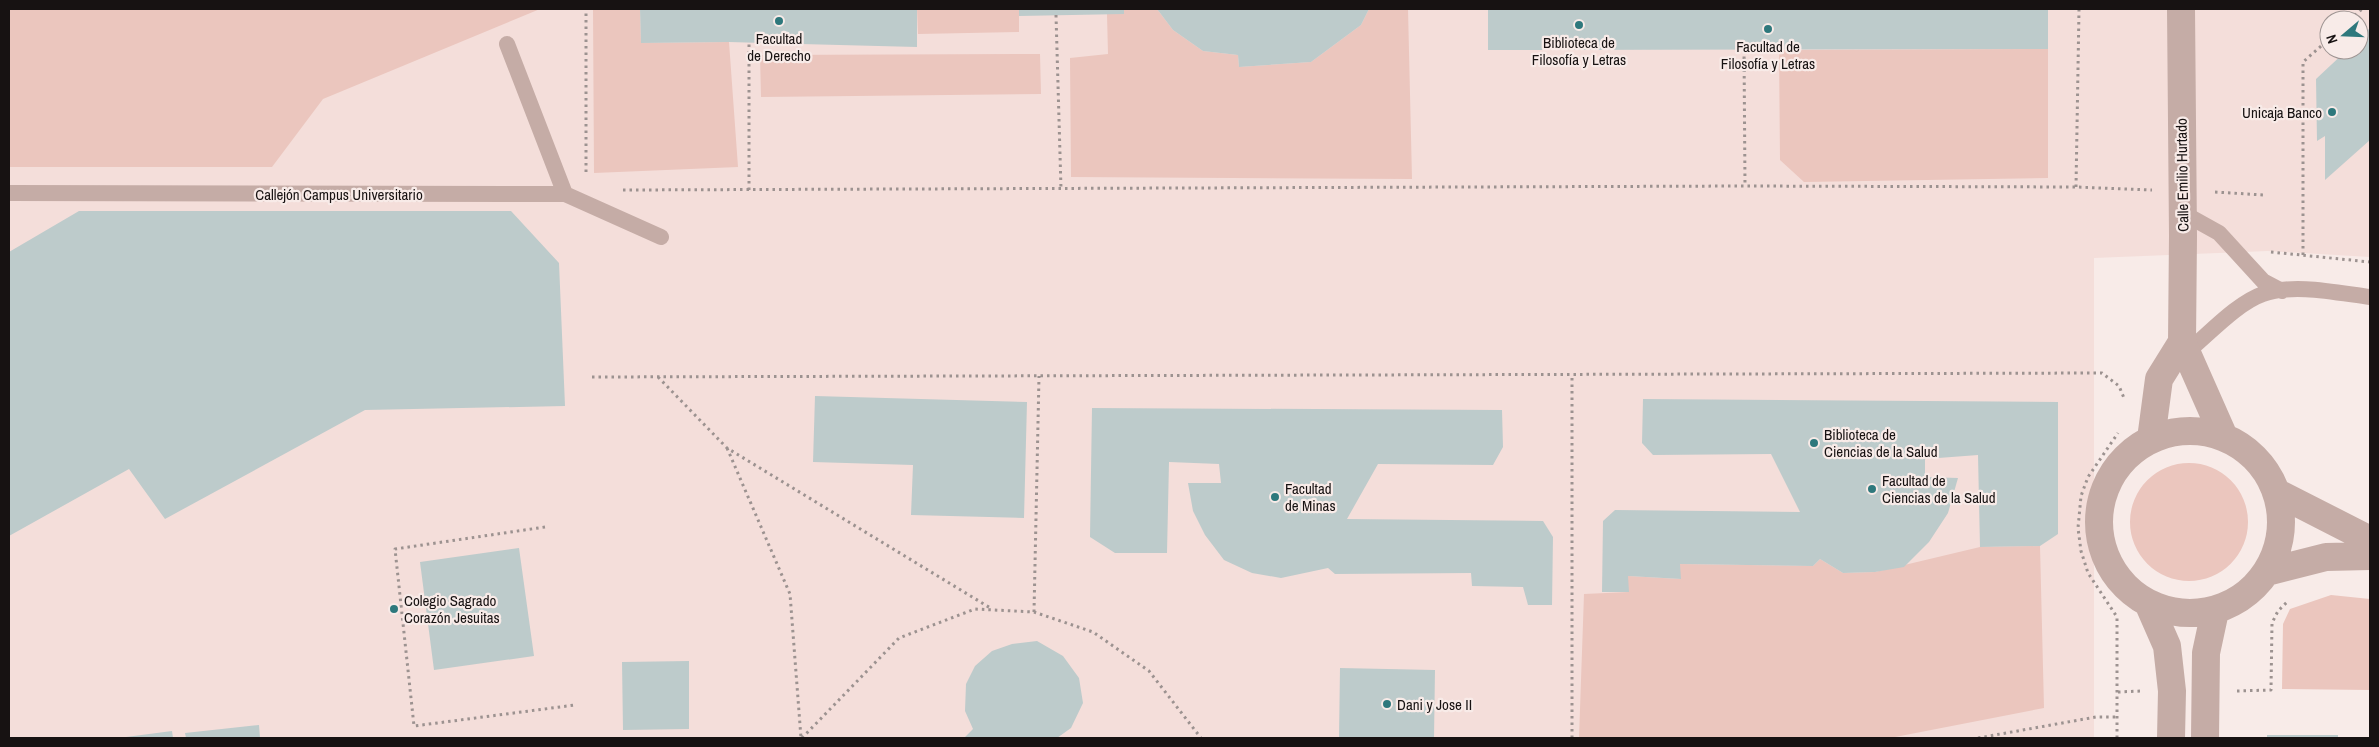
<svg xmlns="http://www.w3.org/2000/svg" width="2379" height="747" font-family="'Archivo Narrow',sans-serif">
<rect width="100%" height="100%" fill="#f8ebe8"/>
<!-- built -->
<path fill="#f4deda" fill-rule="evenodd" d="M9,9H2370V257L2268,251L2094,258V738H9ZM2329,20H2359V50H2329Z"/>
<!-- green -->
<path fill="#ebc6be" d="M9,9H540L323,99L272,167H9Z
M593,9H640L641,43L729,42L738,167L594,173Z
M917,9H1019V32L918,34Z
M1124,9H1157L1173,30L1203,51L1238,55L1239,67L1311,62L1361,25L1369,9H1408L1412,179L1071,177L1070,58L1108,54L1107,14H1124Z
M2048,49V178L1804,182L1780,160L1779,50Z
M1040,54L1041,94L761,97L760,55Z
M2130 522a59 59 0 1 1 118 0a59 59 0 1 1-118 0Z
M2040,546L2044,708L1890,738H1579L1584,594L1628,592V576L1680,579V564L1813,566L1820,559L1843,573L1875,572L1980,547Z
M2331,595L2370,599V690L2282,689L2283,624L2290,609Z"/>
<!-- building -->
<path fill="#bdcbcb" d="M640,9H917V47L729,42L641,43Z
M1019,9H1124V14L1019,16Z
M1157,9H1369L1361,25L1311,62L1239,67L1238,55L1203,51L1173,30Z
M1488,9H2048V49L1488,50Z
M2370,28V140L2325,180V136L2317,141L2316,79L2347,50H2359V38Z
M79,211H511L559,263L565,406L365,410L165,519L129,469L9,536V252Z
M815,396L1027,402L1024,518L911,515L913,465L813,462Z
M1643,399L2058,402V534L2040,546L1980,547L1978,455L1925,459V477L1958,478L1948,513L1929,542L1904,567L1875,572L1843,573L1820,559L1813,566L1680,564L1681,579L1628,576L1629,592H1602L1603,521L1615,510L1800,512L1771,454L1653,455L1642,443Z
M1092,408L1502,410L1503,447L1493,465L1378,464L1347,519L1543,521L1553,537L1552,605H1528L1523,587L1472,586L1471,573L1335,574L1328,568L1281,578L1252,573L1224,560L1205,535L1193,511L1188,483H1221L1219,464L1169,462L1167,553H1115L1090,537Z
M519,548L534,656L434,670L420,562Z
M1037,641L1063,656L1079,678L1083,703L1071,728L1057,738H964L973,729L965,711L966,684L975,666L992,651L1012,644Z
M689,661V729L623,730L622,662Z
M1340,668L1435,670L1434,738H1339Z
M259,725L260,738H186L185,733Z
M172,731L173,738H126V737Z
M2267,735H2338V738H2267Z"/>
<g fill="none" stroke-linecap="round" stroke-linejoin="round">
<!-- path -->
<path stroke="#9c9290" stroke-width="3" stroke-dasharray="2.5 4" stroke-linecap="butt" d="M1056,15L1061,189
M2350,20L2362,9
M1744,50L1745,186
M586,172V9
M2076,187L2079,9
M623,190L1745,186L2076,187L2152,190
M749,190V43
M2215,192L2263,195
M2271,252L2370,262
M2303,255V62L2329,39
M592,377L2102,373L2119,386L2124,398
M658,377L727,448L992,609
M727,448L790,594L801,738
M545,527L395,549L414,726L575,705
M1034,612L1039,376
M2237,691L2271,690L2272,623L2278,611L2288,601
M2118,692L2141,691
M802,738L899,638L975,609L1034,612L1093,632L1149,671L1201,738
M1572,738V375
M1978,738L2096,717H2117
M2117,738V617L2088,573L2081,551L2078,528L2081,496L2088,477L2118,433"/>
<!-- lane -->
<path stroke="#c5aca6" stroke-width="16" d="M507,44L565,194
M9,193L565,194L661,237
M2183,213L2219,233L2263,281L2282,291
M2187,352C2209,334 2237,303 2263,294C2294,283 2338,293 2370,297"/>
<!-- street -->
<path stroke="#c5aca6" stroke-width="28" d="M2182,342L2224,437
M2099 522a91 91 0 1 1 182 0a91 91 0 1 1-182 0Z
M2151,439L2159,379L2182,342L2183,236L2181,9
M2276,492L2370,540
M2267,572L2326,557L2370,556
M2149,605L2167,646L2172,691L2171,738
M2205,738L2206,653L2215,611"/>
</g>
<!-- markers -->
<g fill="#2e787c" stroke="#f8ebe8" stroke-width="2">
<circle cx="779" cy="21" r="5"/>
<circle cx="1579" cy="25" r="5"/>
<circle cx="1768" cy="29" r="5"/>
<circle cx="2332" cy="112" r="5"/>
<circle cx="1814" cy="443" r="5"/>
<circle cx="1872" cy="489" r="5"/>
<circle cx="1275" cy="497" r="5"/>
<circle cx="394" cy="609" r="5"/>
<circle cx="1387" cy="704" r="5"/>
</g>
<g text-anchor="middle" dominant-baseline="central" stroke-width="4.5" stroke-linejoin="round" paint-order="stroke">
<!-- poi labels -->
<g font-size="15" fill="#171212" stroke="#f8ebe8" text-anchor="start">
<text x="779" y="38" text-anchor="middle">Facultad<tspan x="779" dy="17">de Derecho</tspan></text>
<text x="1579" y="42" text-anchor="middle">Biblioteca de<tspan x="1579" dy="17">Filosofía y Letras</tspan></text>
<text x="1768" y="46" text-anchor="middle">Facultad de<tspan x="1768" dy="17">Filosofía y Letras</tspan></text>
<text x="2322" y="112" text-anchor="end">Unicaja Banco</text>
<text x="1824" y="434">Biblioteca de<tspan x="1824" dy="17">Ciencias de la Salud</tspan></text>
<text x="1882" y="480">Facultad de<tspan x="1882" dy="17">Ciencias de la Salud</tspan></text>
<text x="1285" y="488">Facultad<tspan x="1285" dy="17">de Minas</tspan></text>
<text x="404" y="600">Colegio Sagrado<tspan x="404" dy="17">Corazón Jesuitas</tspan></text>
<text x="1397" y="704">Dani y Jose II</text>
</g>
<!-- street labels -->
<g font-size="15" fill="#171212" stroke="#f8ebe8">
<text transform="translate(2182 175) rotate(-91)">Calle Emilio Hurtado</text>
<text x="339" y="194">Callejón Campus Universitario</text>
</g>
</g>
<!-- border -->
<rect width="2379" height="747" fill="none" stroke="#171212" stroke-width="20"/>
<!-- north arrow -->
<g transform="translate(2344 35) rotate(251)"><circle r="24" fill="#f8ebe8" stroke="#9e9492"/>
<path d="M0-4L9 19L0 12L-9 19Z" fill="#2e787c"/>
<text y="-8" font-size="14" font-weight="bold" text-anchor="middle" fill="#171212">N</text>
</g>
</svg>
